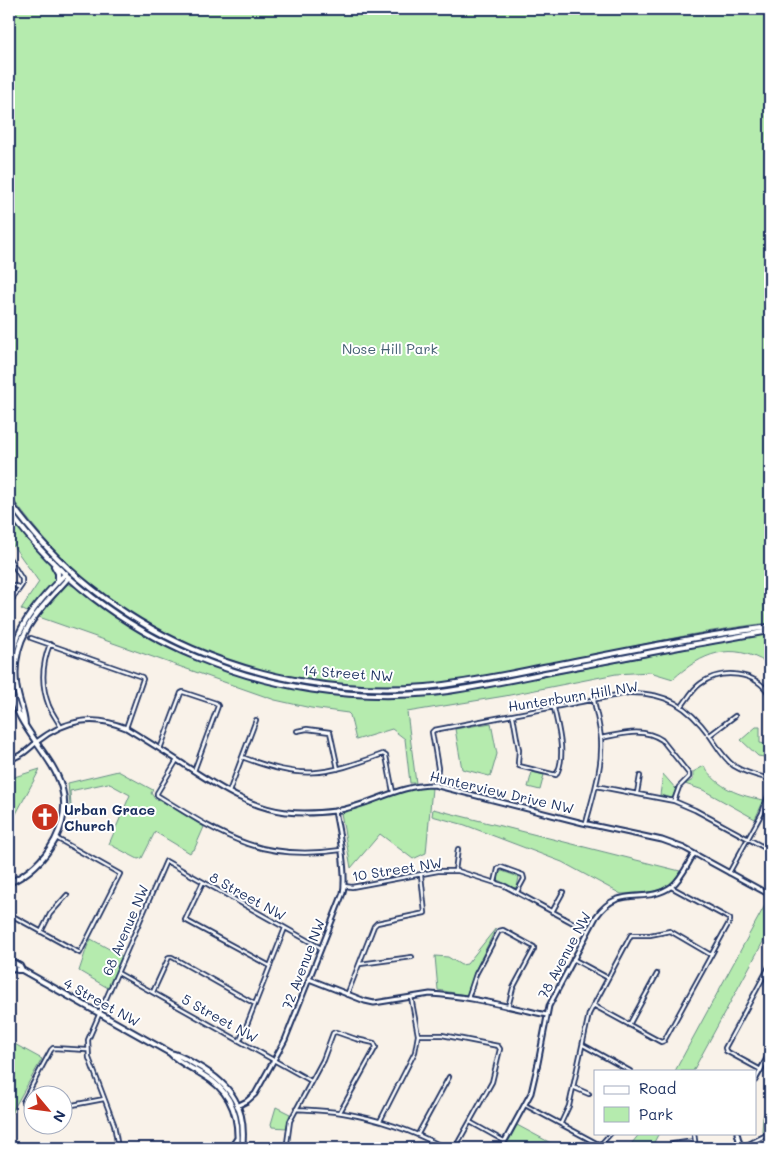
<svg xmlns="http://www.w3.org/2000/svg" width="779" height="1157" font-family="Mali,sans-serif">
<rect width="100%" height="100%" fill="#f9f2e9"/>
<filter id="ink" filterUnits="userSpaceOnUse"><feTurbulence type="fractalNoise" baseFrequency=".02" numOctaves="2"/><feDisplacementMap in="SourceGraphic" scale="10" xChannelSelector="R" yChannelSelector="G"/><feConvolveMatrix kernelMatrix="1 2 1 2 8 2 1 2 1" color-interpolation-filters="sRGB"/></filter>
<g filter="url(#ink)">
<!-- green -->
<path fill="#b5ebae" stroke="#688d86" d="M9,9H770V623C666,634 566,665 462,681C326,702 171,666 71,567C48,545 28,520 9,494Z
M9,515L53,567L57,576L55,581L27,612L21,609L39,582L9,540Z
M68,584L76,587C170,662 272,697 393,697C419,697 446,693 472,690L770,633V663H767C731,641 702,653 673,679L650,672L616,674L505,696L407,712L416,783H410L405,739L392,729L356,740L350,715L348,713L311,708L275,700L39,617L63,587Z
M491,723L497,754L491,775L489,776L462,769L455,729Z
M756,727H760V743L770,745V758L758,756L741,740Z
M704,766C717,788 740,796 764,800L755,819L703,790L685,784L693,780V772Z
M40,769L9,827L11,778Z
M118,771L153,790L151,793L155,799L161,800L204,827L194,850H192L190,853L155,832L142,858L138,859L109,844L130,795L108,783L70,791L71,806L69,817L70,806L68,783Z
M532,772L544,775L540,790L528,787Z
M663,774L676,789L672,798L660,795Z
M426,787L432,788L426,853L413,859L380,834L351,868L341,813L370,804L409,789Z
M433,809L680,871L674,881L661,889L651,892L621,894L562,862L465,825L432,816Z
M502,871L519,877L517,887L513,888L498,880L499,873Z
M770,896V929L693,1071H675Z
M496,928L474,973L468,994L465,995L438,990L435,956L448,957L461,965L467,964Z
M91,939L122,956L108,988L79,971L87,947Z
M9,1041L42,1059L9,1117Z
M770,1102V1130L765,1133L762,1131L763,1117Z
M276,1107L290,1114L286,1128L272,1127L271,1124Z
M517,1125L560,1148H505Z
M640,1133H659L651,1148H628Z"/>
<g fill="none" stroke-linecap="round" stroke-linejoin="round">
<!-- minor casing -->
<g stroke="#1b2f5e" stroke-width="6">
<path id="minor" d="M9,558L22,579V585L13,598
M9,584L19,587
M31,638L142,677L143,679L126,728
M50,644C42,664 41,686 49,706C52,713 57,720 61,727
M682,706C688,698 693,689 700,684C721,668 757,671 770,696
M513,716L519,750L518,763L519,766L556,775C567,757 558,727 554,708
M297,731L307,729L330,732L338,769
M710,735L735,716
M601,738C622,734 643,727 662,740L689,774V777L679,787L674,801
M160,749L181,693L183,692L216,703L218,706L194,771
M242,757C303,780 323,776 383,754L386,756L393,792
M177,760L157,793V795C223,836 260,862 341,850
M9,786V794
M436,786L438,768L432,732L434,730L628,693C666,692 688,706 710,736C717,746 723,758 734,766C745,773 758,776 770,779
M596,786L674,801L695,810L769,850
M229,792L256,720
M637,793L640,776
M586,823C593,796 603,767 601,739C600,726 596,713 594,700
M455,871L458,849
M729,873L762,813L770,790
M203,882L185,920L270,966
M495,882L498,869L501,867L523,875L524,879L517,892
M344,886L352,887L438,871H458L505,886L588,931
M552,912L563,892
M9,914L80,953L120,874L56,838
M41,932L50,914L67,895
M573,959L608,978
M360,964L412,957
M118,973L311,1081
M153,992L169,957H172L255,1004
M347,995L374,926L377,923L425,913L421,875
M468,998L476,974L499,931L503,930L534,947V949L513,988L508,1007
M593,1005L661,1042L664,1041L730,921V919L671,887
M629,1025L657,974
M418,1035H442L498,1046L500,1049L492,1082L455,1148
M240,1040L248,1022L285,928
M583,1045L630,1071
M761,1070L726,1051L725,1048L770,965
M575,1088L589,1094
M525,1105L598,1144L602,1143L611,1133
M62,1107L104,1099
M32,1108L23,1102L51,1050L53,1048L87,1050
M296,1109C311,1110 327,1110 343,1113C379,1119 413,1131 445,1148
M380,1121L415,1052L418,1035L411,997
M470,1122L504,1141
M561,1123L569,1106L589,1014L631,935H650L670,931L711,955
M694,1133L696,1148
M418,1134L449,1077
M118,1148L114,1124L89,1058L88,1040L166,861L321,948
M290,1148L287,1143L290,1121L323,1060L333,1033L336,1032L356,1039L374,1043L376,1047L340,1112
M671,1148L673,1144L694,1141
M741,1148L770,1133"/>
</g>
<!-- tertiary casing -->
<g stroke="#1b2f5e" stroke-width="7">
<path id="tertiary" d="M9,759C22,757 28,749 38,741C65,720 93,714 126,728C144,739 162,750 180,762C213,783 246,807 286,812C302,814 319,813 335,811C371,806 396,785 434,785L583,823L662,840L684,848L770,895
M309,979L365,1001L374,1003L430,994C469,996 509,1007 547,1015
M755,1080L770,1053
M237,1106L247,1101L255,1094L285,1040L343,893C347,875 339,830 335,811
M737,1133L741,1148
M501,1148L531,1093L538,1063L549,1006L596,917C619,883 645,906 672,886C682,878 687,865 694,854"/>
</g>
<!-- secondary casing -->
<g stroke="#1b2f5e" stroke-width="8">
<path id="secondary" d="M9,501C103,634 265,700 426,687C468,683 508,674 549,666C622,652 696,636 770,627
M9,511C104,643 272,708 432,693C478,688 524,677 570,668C637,655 703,642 770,631
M54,566L58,573V580
M25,724C24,710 17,697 16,683C11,635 40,610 69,577
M9,883C29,874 44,860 55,840C90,771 15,744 10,684C6,637 35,604 66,573
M9,960L20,966L22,970
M9,966L17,970H22L170,1053C181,1055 189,1061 198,1066C232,1085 247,1109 242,1148
M170,1053C179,1063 192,1068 203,1075C232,1091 240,1117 237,1148
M231,1148L237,1139"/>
</g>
<!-- minor -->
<use href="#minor" stroke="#fff" stroke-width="2.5"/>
<!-- tertiary -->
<use href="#tertiary" stroke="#fff" stroke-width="3"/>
<!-- secondary -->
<use href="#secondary" stroke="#fff" stroke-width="4"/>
</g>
</g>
<!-- icons -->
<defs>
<g id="church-disc" transform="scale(1.4375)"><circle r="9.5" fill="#c8321e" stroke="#fff"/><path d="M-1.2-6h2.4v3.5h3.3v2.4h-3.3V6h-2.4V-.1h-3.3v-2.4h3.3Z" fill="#fff"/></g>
</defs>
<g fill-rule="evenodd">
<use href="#church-disc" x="45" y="817"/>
</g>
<g text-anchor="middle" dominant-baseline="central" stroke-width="4" stroke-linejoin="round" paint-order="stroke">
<!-- park labels -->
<g font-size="14" fill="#425e72" stroke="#fff">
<text x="390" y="348">Nose Hill Park</text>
</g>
<!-- street labels -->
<g font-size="14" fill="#1b2f5e" stroke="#fff">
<text transform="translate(348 673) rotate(4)">14 Street NW</text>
<text transform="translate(573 696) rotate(-9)">Hunterburn Hill NW</text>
<text transform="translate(502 792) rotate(13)">Hunterview Drive NW</text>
<text transform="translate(397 869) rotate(-9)">10 Street NW</text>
<text transform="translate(248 896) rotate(29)">8 Street NW</text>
<text transform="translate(125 930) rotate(-67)">68 Avenue NW</text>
<text transform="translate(564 955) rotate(-62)">78 Avenue NW</text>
<text transform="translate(303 964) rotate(-69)">72 Avenue NW</text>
<text transform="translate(102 1002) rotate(29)">4 Street NW</text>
<text transform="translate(220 1018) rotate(29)">5 Street NW</text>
</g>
<!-- poi labels -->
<g font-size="14" font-weight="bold" fill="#1b2f5e" stroke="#fff" text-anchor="start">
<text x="64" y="809">Urban Grace<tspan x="64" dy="16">Church</tspan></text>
</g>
</g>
<!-- margin -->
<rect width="779" height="1157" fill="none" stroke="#fff" stroke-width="30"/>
<rect x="15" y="15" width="749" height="1127" fill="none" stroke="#1b2f5e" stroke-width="2" filter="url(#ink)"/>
<!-- legend -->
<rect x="594" y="1070" width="162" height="65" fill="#ffffff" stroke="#a4acbf"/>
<rect x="604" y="1086" width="25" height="8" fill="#ffffff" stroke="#a4acbf"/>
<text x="639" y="1094" font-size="15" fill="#1b2f5e">Road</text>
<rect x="604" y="1107" width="25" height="15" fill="#b5ebae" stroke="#a4acbf"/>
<text x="639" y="1120" font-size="15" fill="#1b2f5e">Park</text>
<!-- north arrow -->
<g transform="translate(48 1110) rotate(119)"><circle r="24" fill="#ffffff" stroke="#a4acbf"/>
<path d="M0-4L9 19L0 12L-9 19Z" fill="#c8321e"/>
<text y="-8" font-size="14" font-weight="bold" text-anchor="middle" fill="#1b2f5e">N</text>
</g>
</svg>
